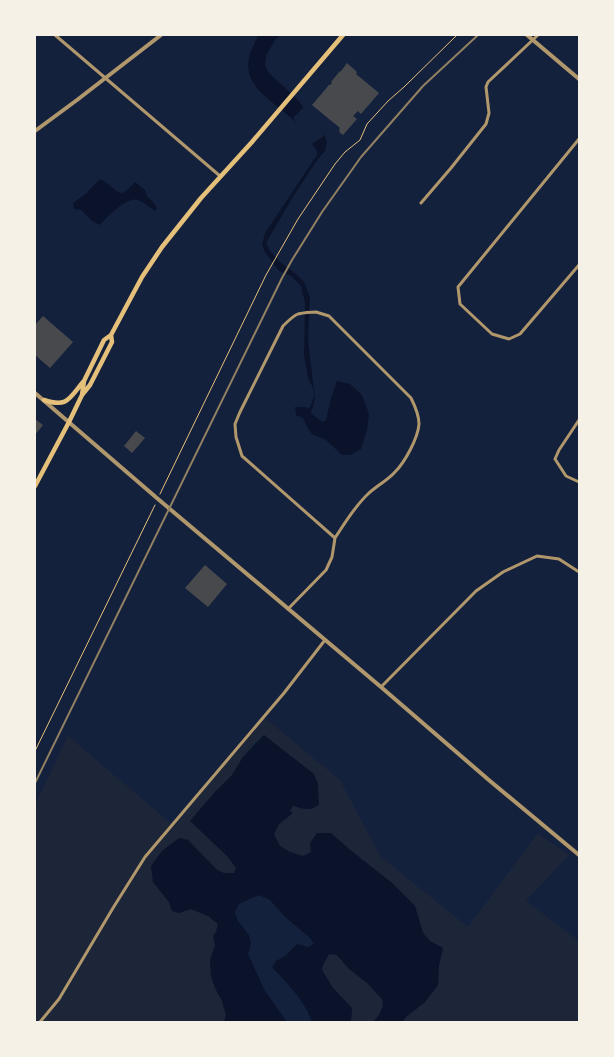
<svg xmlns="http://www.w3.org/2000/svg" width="614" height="1057" font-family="'Noto Sans',sans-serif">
<rect width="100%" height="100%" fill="#14213d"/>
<!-- green -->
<path fill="#1d2539" d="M264,717L340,780L380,856L468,927L538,833L569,855L526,901L579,941V1022H402L406,1017L425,1002L438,985L439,965L443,948L430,941L423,933L415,906L392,883L349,849L331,833L311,852L303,857L290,852L280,846L274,834L279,824L293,813L290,811L293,805L304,809H313L273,742L264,735L256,742L243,757L232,775L214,793L213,842L228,857L236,868L234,874L224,873L217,870L188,840L153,882L169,902L172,911L179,913L191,909L208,916L218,924L216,932L213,936L215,946L210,960L211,976L215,988L222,1001L226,1015L224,1022H35V805L68,736L173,825Z
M329,954L337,955L348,968L367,983L382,999L383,1006L379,1015L373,1022H351L352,1008L333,988L322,970L323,965Z"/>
<!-- water -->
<path fill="#0b132b" d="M258,35H280L275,40L266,56L265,65L268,72L297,99L325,135L327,143L325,151L317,160L291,200L266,243L270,251L280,262L296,274L304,282L310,297L308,339L315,399L311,413L322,422L326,420L331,398L337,381L350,384L362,395L369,414L367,430L361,449L350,455H342L326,440L312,434L308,429L303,418L296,415L295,407H306L308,409L311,405L314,396L313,388L308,378L304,355L305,303L301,286L291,276L279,271L265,252L262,245L265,233L317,155V151C309,140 301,126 290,117C271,100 243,86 249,57C251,49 256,42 258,35Z
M100,179C107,181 117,194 122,193C126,192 132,185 135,182L145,190L147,196L153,202L157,208L155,211C150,208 144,202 138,200C127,196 107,217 100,225L92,221L81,210L74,209L73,203L87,193L90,189Z
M264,735L314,774L318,784L319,805C310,811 303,809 293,806L290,811L293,813L279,824L274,834L280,846L290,852L303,856L311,852L310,843L317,833H331L349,849L392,883L415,906L423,933L430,941L443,948L439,965L438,985L425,1002L406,1017L402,1022H373L379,1015L383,1006L382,999L367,983L348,968L337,955L329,954L323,965L322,970L333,988L352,1008L351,1022H312C305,1001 287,983 272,967L276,961L285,956L297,944L308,947L314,944L310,938L284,916L270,900L259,895L239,904L235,912L238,921L249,935L251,943L248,954L265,991L287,1022H224L226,1015L222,1001L215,988L211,976L210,960L215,946L213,936L216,932L218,924L208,916L191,909L179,913L172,911L169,902L153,882L151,866L162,851L179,838L188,840L217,870L224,873H234L236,868L228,857L190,821L214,793L232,775L243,757Z"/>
<!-- pier -->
<path fill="#14213d" d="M304,107L325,135L312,144L293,118Z"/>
<!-- building -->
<path fill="#48494c" d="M347,63L357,72L356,74L379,93L361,114L358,111L353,116L357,119L343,135L339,132L340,131L339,130L340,128L312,105L329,85H330L332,83L331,82L340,71L341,72V71Z
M43,316L73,342L50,368L35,355V325Z
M35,419L43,425L35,435Z
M136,431L145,438L132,453L124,446Z
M205,565L227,584L208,607L185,588Z"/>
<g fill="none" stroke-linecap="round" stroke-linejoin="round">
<!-- path -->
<path stroke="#e5c07b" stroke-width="1" d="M160,494L266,275L298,219L335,164L345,152L360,140L367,124L388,101L404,87L457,35
M35,751L155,505"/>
<!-- minor -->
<path stroke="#b1986c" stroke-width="3" d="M55,35L220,176
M579,139L458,287L460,304L492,334L509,339L520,334L579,265
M421,203L451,168L486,124L489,113L486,87L488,82L538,35
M316,312L329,316L411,398C415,406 419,415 419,424C418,438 405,462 395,472C387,481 376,486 368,494C354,507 345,523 335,538L242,456L236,437L235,424L240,412L283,326C297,312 297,313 316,312Z
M579,420L559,450L555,459L566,476L579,482
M288,609L326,570L332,557L335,538
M381,687L476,591L503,572L537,556L559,559L579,572
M40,1022L59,999L113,908L145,857L284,693L325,640"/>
<!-- tertiary -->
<path stroke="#b1986c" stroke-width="4" d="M527,35L579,79
M35,131L77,100L161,35
M35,393L158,499L381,687L490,781L579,855"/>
<!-- secondary -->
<path stroke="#e5c07b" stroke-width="4.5" d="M82,395L84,381L104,340L111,335L142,277L162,247L201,198L252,142L343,35
M44,400C67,408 69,399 83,382
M35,486L69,422L82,395L90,385L112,342L111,335"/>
<!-- rail -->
<path stroke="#918062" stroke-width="2" d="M35,783L258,327L282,278L292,260L322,212L361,157L423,86L478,35"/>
</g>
<!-- border -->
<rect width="614" height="1057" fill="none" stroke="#f6f1e7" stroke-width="72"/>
</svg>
